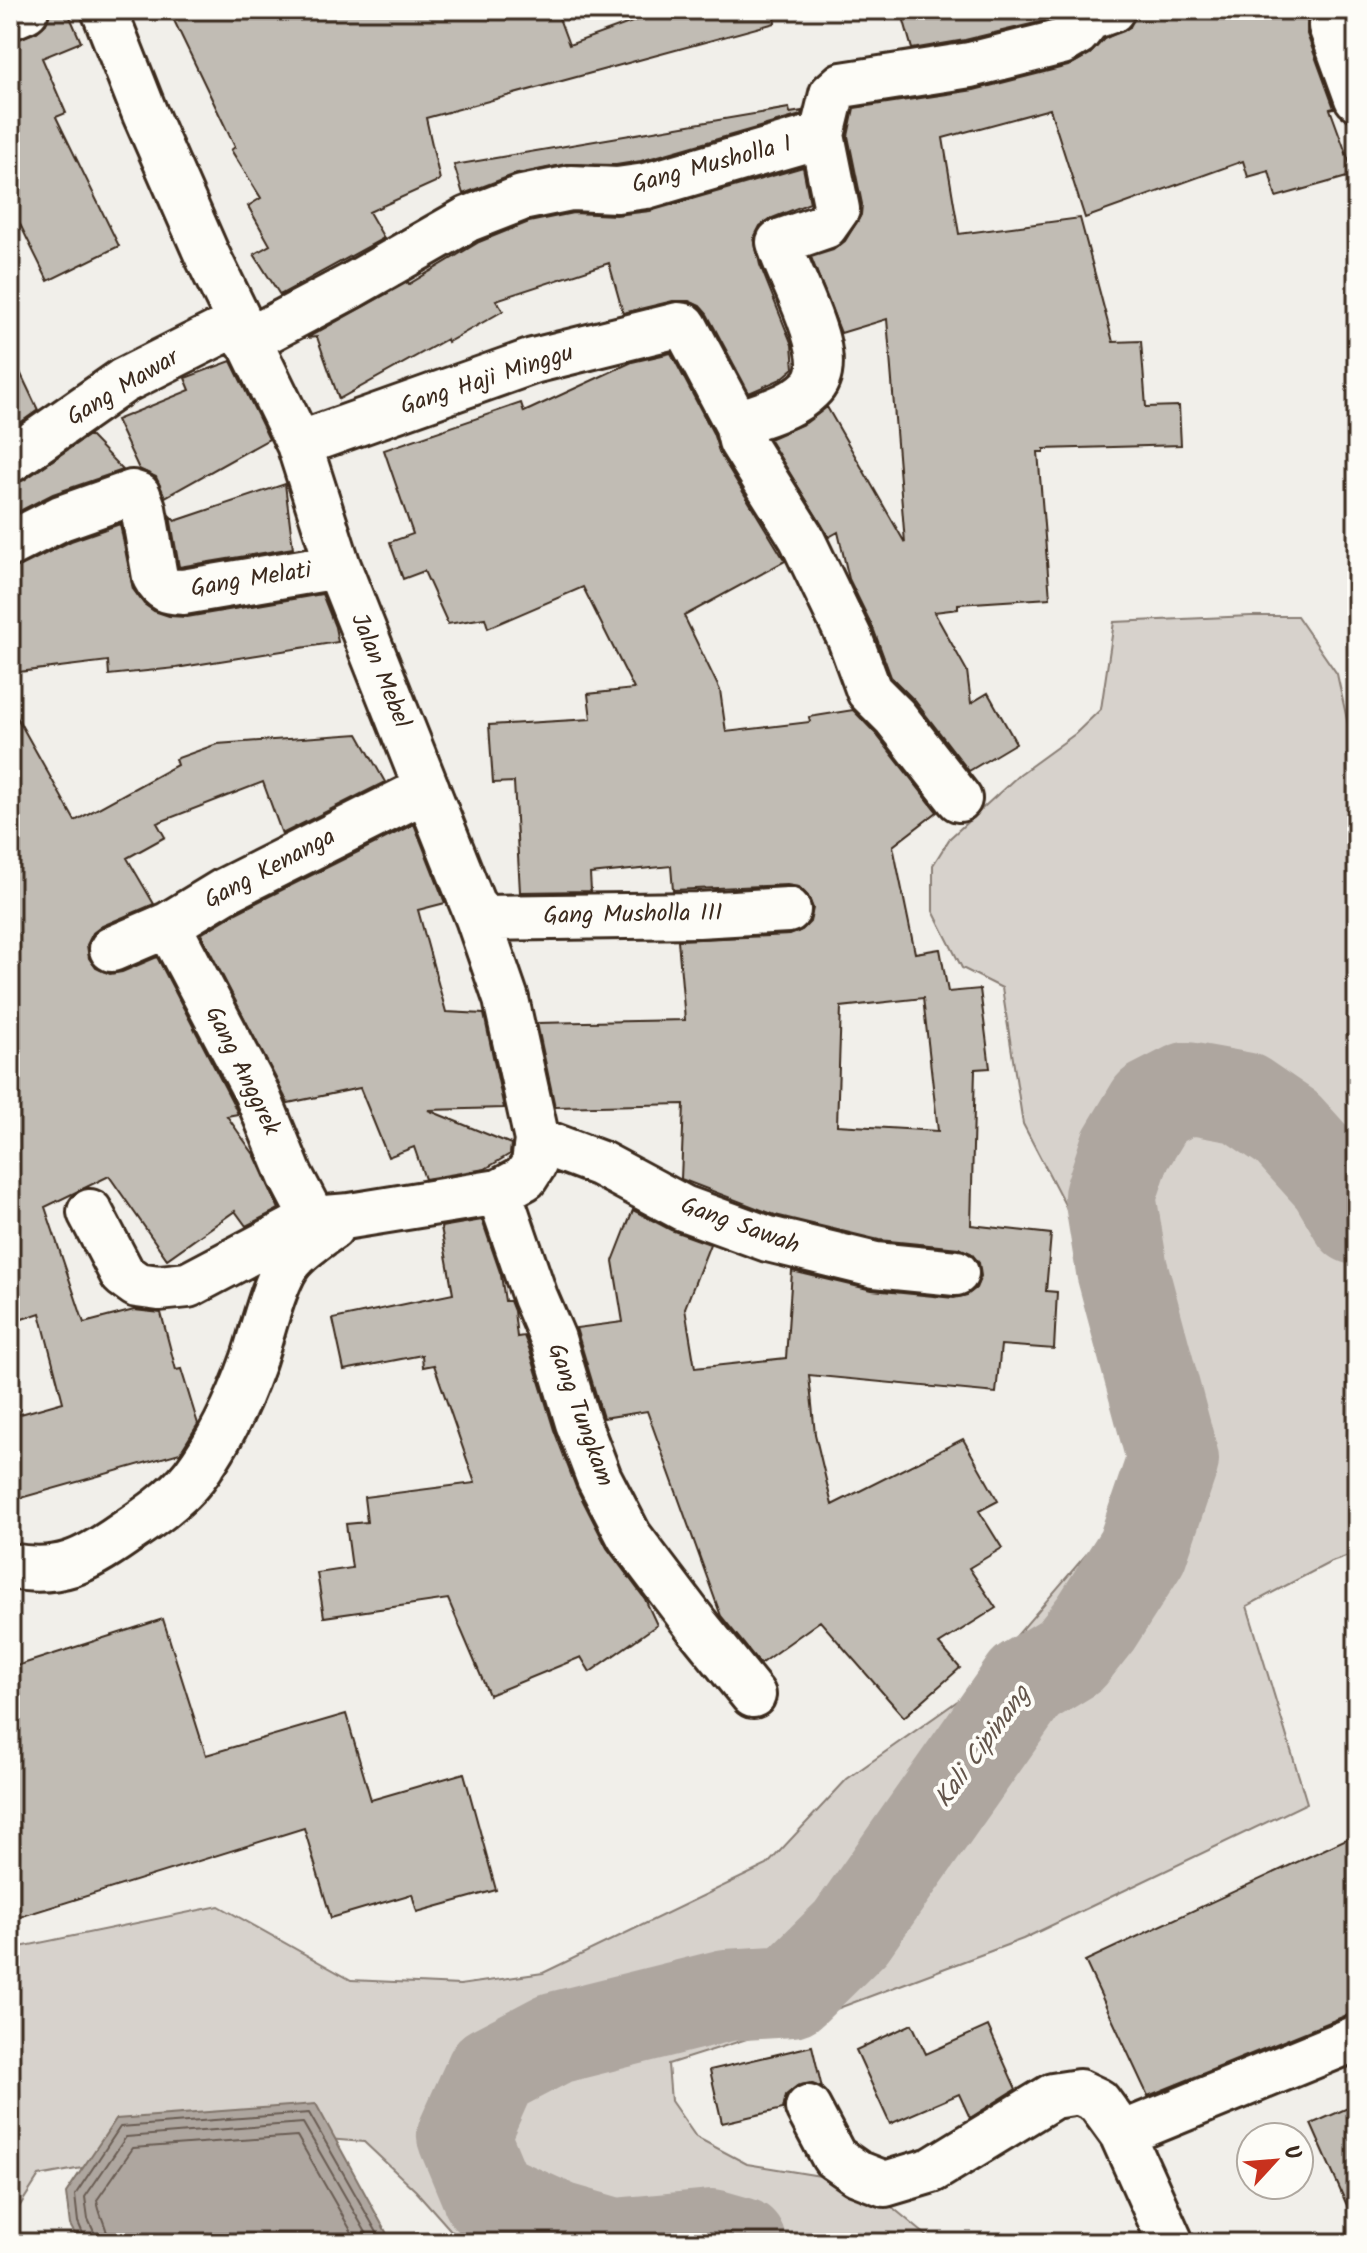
<svg xmlns="http://www.w3.org/2000/svg" width="1367" height="2253" font-family="Kalam,sans-serif">
<rect width="100%" height="100%" fill="#f1efea"/>
<filter id="ink" filterUnits="userSpaceOnUse"><feTurbulence type="fractalNoise" baseFrequency=".0125" numOctaves="2"/><feDisplacementMap in="SourceGraphic" scale="16" xChannelSelector="R" yChannelSelector="G"/><feConvolveMatrix kernelMatrix="1 2 1 2 8 2 1 2 1" color-interpolation-filters="sRGB"/></filter>
<g filter="url(#ink)">
<!-- green -->
<path fill="#d7d2cc" stroke="#897e75" stroke-width="2" d="M1251,616H1297L1337,674L1357,765V1553L1329,1563L1247,1606L1307,1803L1023,1939L804,2021L668,2064L671,2101L696,2137L747,2164L863,2183L927,2236L930,2243H462L416,2191L364,2142L265,2134L39,2176L10,2221V1949L219,1906L351,1980L460,1985L543,1973L767,1865L847,1779L966,1695L1126,1508L1129,1426L1105,1357L1075,1224L1023,1124L1002,988L962,968L933,911V865L950,838L1020,774L1075,734L1101,709L1114,622Z"/>
<!-- water -->
<path fill="#aea69f" stroke="#80746b" stroke-width="2" d="M316,2104L392,2243H80L70,2225L66,2193L116,2119Z"/>
<g fill="none" stroke-linecap="round" stroke-linejoin="round">
<!-- shore -->
<path stroke="#695c52" stroke-width="2" d="M87,2243L78,2222L75,2195L120,2127L309,2113L383,2243
M97,2243L95,2234L88,2219L85,2197L126,2137L303,2123L372,2243
M109,2243C108,2228 99,2216 97,2200L133,2148L297,2136L358,2243"/>
<!-- river -->
<path stroke="#aea69f" stroke-width="92" d="M611,2243L559,2228L488,2196L463,2136L492,2071L555,2038L727,1995L791,1991L851,1932L1026,1683L1070,1656L1096,1623L1142,1551L1173,1460L1122,1270L1110,1196L1125,1151L1152,1106L1187,1088L1243,1098L1287,1128L1334,1180L1357,1219
M626,2243L712,2235L740,2243"/>
</g>
<!-- building -->
<path fill="#c1bcb4" stroke="#3b2a1e" stroke-width="2" fill-rule="evenodd" d="M51,10H67L81,42L42,58L66,113L56,117L119,246L48,281L10,204V42L37,32L46,24Z
M169,10H556L569,45L665,10H773L775,23L426,118L440,180L369,212L384,238L280,295L254,254L270,245L248,206L261,198L231,150L235,147Z
M901,10H1063L1052,19L965,40L912,49Z
M1136,10H1308L1307,34L1334,108L1330,109L1354,175L1276,197L1269,171L1248,177L1243,161L1085,218L1050,109L943,138L959,234L1080,218L1113,342L1141,341L1146,407L1179,406L1181,445L1044,449V452H1038L1050,598L958,604V609L934,612L967,671L971,703L988,693L1016,743L969,771L915,701L891,677L873,628L849,579L838,532L829,537L769,439L806,423L827,407L905,543L887,319L841,333L811,257L833,250L845,241L861,215L862,204L848,136L854,108L974,90L1068,66L1090,54L1104,39L1130,27Z
M789,108L790,113L802,111L801,115L641,161L616,165L566,164L513,175L463,194L454,165Z
M803,167L810,203L770,219L760,226L754,238L760,265L792,345L794,368L781,379L749,393L707,314L700,306L689,301H673L623,313L609,263L496,300L503,311L448,342L447,339L339,399L317,337L307,338L408,282L409,284L479,242L529,222L573,213L616,215L650,211Z
M10,351L38,410L10,430Z
M671,353L713,433L720,454L785,561L684,616L720,690L726,732L810,722L809,717L853,710L876,734L937,812L893,846L915,953L940,949L948,992L980,989L990,1068L975,1069L971,1225L1051,1234L1046,1291L1057,1292L1054,1349L1001,1345L996,1393L809,1375L815,1434L832,1505L963,1439L998,1501L979,1511L1002,1548L969,1568L996,1608L939,1644L960,1668L904,1717L820,1621L760,1664L721,1616L647,1411L603,1418L576,1328L623,1322L613,1261L633,1210L671,1230L710,1244L685,1308L695,1368L786,1358L792,1271L872,1290L954,1298L967,1295L976,1288L981,1276L979,1263L971,1253L959,1248L879,1240L775,1215L681,1179L684,1104L555,1107L537,1023L685,1020L678,940L790,935L802,930L810,922L813,908L808,896L799,887L787,885L673,890L671,866L590,874L591,891L520,892L514,782L493,783L489,725L591,719L588,694L634,689L583,587L488,628L485,618L448,624L424,571L403,579L390,542L413,534L384,450L521,403L524,412L632,362ZM923,998L938,1131L837,1125L841,1007Z
M231,361L269,439L165,497L156,477L139,469L116,420L190,390L185,378Z
M89,435L123,470L53,494L10,516V485L24,480Z
M285,484L293,548L179,567L170,516L175,521Z
M120,524L133,589L144,604L154,611L169,616L187,617L322,594L335,627L338,642L176,668L109,675L108,661L10,673V569L21,566L71,541Z
M10,705L75,821L177,765L175,759L217,744L358,734L385,782L282,834L263,782L157,823L165,837L127,858L154,904L102,926L93,933L87,945L89,958L96,968L110,974L122,972L157,957L233,1103L238,1114L227,1116L255,1156L279,1209L246,1226L235,1211L167,1259L109,1176L45,1207L84,1323L134,1310L161,1313L176,1370L181,1369L198,1424L180,1453L10,1501V1417L63,1402L40,1313L10,1323Z
M414,824L445,903L418,910L446,1012L484,1014L504,1108L428,1110L511,1144L510,1154L485,1169L425,1179L414,1147L388,1157L360,1088L288,1103L201,934L236,913Z
M482,1220L501,1275L505,1301H510L514,1311L517,1337L524,1336L529,1348L554,1430L576,1487L607,1548L645,1599L657,1625L590,1672L581,1657L489,1695L448,1599L324,1617L317,1573L352,1568L346,1524L367,1522L364,1497L475,1483L434,1365L423,1367L422,1355L344,1370L333,1319L453,1294L441,1227Z
M163,1619L206,1755L346,1714L371,1800L464,1773L496,1890L417,1912L412,1894L331,1918L304,1828L10,1920V1668Z
M1357,1834V2011L1148,2096L1085,1961Z
M912,2024L926,2054L988,2026L1016,2089L970,2118L959,2094L890,2124L856,2050Z
M812,2046L822,2088L810,2083L797,2086L786,2095L783,2109L722,2123L710,2070Z
M1357,2104V2228L1311,2124Z"/>
<g fill="none" stroke-linecap="round" stroke-linejoin="round">
<!-- minor casing -->
<g stroke="#3b2a1e" stroke-width="50">
<path id="minor" d="M1335,10L1331,26L1357,98
M10,17L26,10
M247,341L351,286L468,219L522,198L571,188L617,190L646,186L822,135L832,94L842,85L970,65L1062,42L1077,33L1089,18L1112,10
M737,424C761,414 791,408 810,389C842,360 787,276 779,242L825,226L837,209L822,135
M299,444L533,361L678,325L685,326L737,424L741,441L801,537L850,639L869,691L895,717L959,799
M10,460L123,381L240,322
M10,544L61,518L132,493L138,495L143,508L155,577C162,591 169,591 183,592L338,566
M478,918L698,915L788,910
M168,925L256,1092L290,1175L313,1219
M112,949L168,925L224,891L427,789
M537,1140L601,1164L683,1208L768,1239L875,1265L956,1273
M499,1192L535,1297L553,1339L578,1423L599,1478L629,1536L697,1626L753,1695
M90,1212L123,1275L137,1285L159,1288L188,1285L313,1219L350,1216L499,1192L525,1178L534,1164L537,1140L506,999L478,918L338,566L299,444L207,255L145,114L104,10
M10,1566C59,1575 84,1562 124,1534C148,1518 176,1499 194,1476C219,1443 239,1400 253,1361C262,1335 274,1278 292,1259C303,1247 318,1237 331,1228
M808,2108L834,2157L857,2173L885,2184L932,2170L1053,2096L1079,2092L1098,2101L1122,2134L1171,2243
M1122,2134L1357,2038"/>
</g>
<!-- minor -->
<use href="#minor" stroke="#fdfcf7" stroke-width="44"/>
</g>
</g>
<g text-anchor="middle" dominant-baseline="central" stroke-width="8" stroke-linejoin="round" paint-order="stroke">
<!-- street labels -->
<g font-size="24" fill="#3b2a1e" stroke="#fdfcf7">
<text transform="translate(712 165) rotate(-15)">Gang Musholla I</text>
<text transform="translate(487 380) rotate(-18)">Gang Haji Minggu</text>
<text transform="translate(123 388) rotate(-31)">Gang Mawar</text>
<text transform="translate(251 580) rotate(-9)">Gang Melati</text>
<text transform="translate(380 671) rotate(68)">Jalan Mebel</text>
<text transform="translate(270 869) rotate(-28)">Gang Kenanga</text>
<text transform="translate(633 915) rotate(-1)">Gang Musholla III</text>
<text transform="translate(242 1071) rotate(64)">Gang Anggrek</text>
<text transform="translate(740 1226) rotate(20)">Gang Sawah</text>
<text transform="translate(580 1415) rotate(70)">Gang Tungkam</text>
</g>
<!-- water labels -->
<g font-size="26" font-style="italic" fill="#63554b" stroke="#fdfcf7">
<text transform="translate(983 1747) rotate(-54)">Kali Cipinang</text>
</g>
</g>
<!-- margin -->
<rect width="1367" height="2253" fill="none" stroke="#fdfcf7" stroke-width="40"/>
<rect x="20" y="20" width="1327" height="2213" fill="none" stroke="#3b2a1e" stroke-width="3" filter="url(#ink)"/>
<!-- north arrow -->
<g transform="translate(1275 2161) rotate(64)"><circle r="38" fill="#fdfcf7" stroke="#afa8a0" stroke-width="2"/>
<path d="M0-6L14 30L0 20L-14 30Z" fill="#c8321e"/>
<text y="-12" font-size="22" font-weight="bold" text-anchor="middle" fill="#3b2a1e">U</text>
</g>
</svg>
